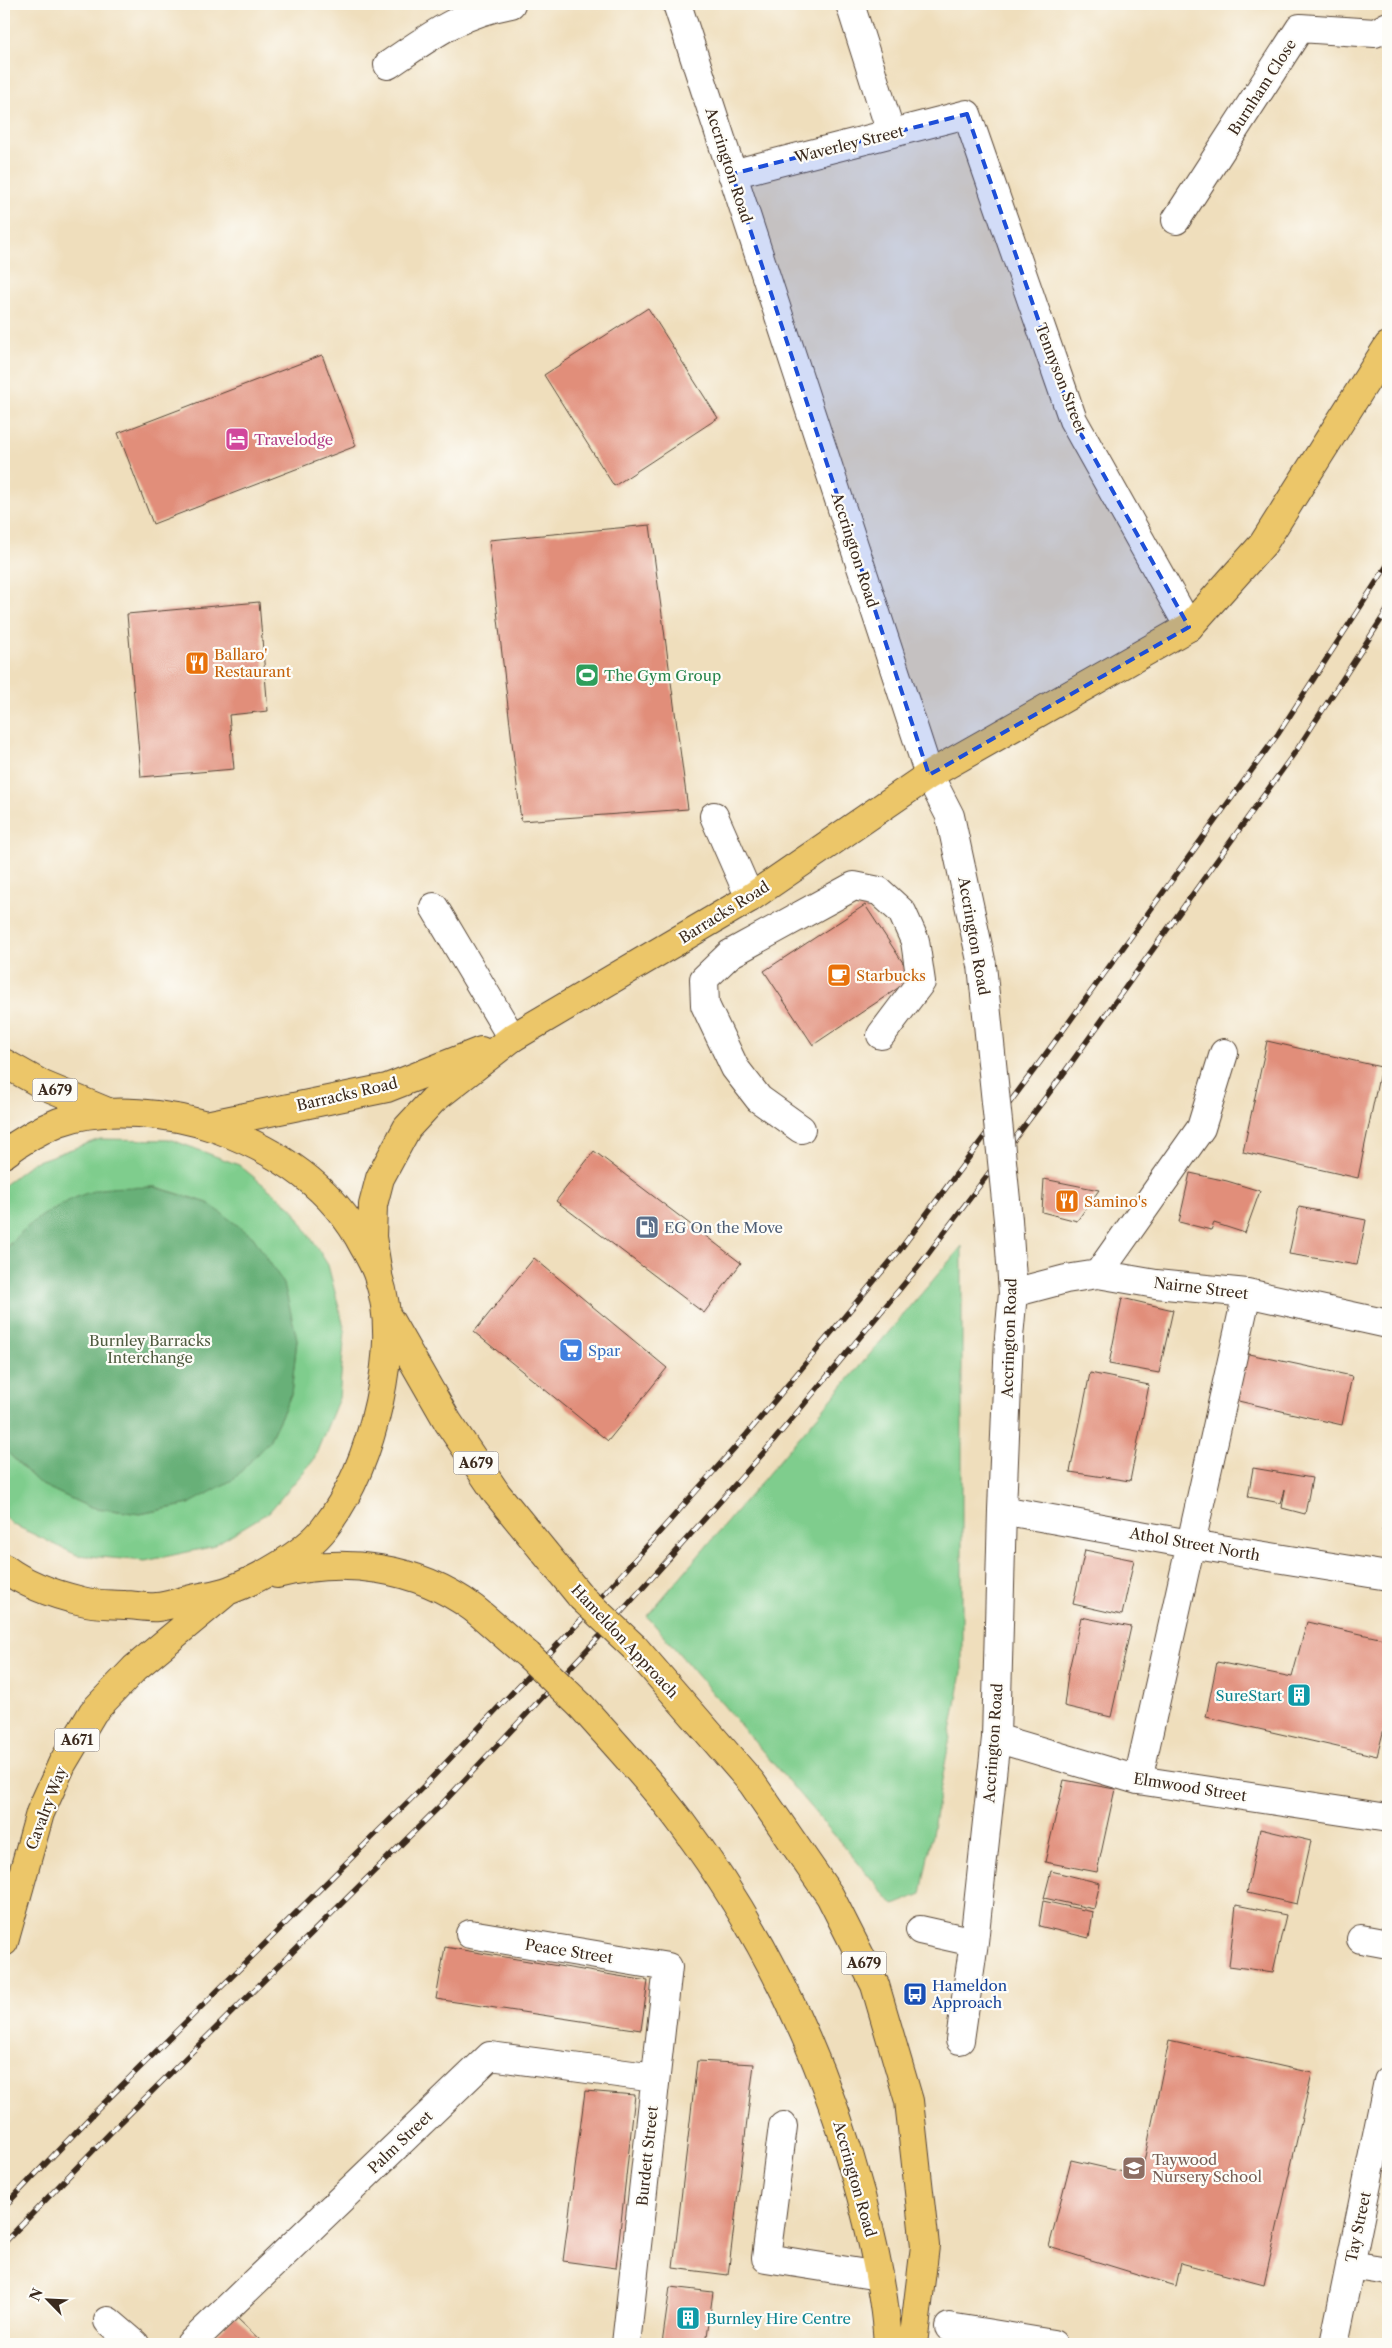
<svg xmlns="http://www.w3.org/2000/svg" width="1392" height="2348" font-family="'Libre Caslon Text',serif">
<rect width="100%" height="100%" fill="#fdfcf7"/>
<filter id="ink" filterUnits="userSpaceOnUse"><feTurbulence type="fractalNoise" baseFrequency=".02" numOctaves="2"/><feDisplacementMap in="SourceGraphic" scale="10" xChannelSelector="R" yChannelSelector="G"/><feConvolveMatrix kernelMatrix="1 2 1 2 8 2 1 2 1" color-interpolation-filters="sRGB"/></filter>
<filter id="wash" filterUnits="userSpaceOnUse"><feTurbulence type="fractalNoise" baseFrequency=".0096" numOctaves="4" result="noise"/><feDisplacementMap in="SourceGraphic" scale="20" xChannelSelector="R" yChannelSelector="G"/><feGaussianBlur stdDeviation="1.12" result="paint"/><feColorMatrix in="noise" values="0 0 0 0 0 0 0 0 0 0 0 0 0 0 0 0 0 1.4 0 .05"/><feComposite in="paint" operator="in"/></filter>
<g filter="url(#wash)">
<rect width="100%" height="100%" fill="#efdebc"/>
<!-- green -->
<path fill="#7fcd8d" stroke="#5d7c56" d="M100,1139L172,1140L239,1165L292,1208L328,1265L345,1331L339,1398L313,1461L269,1512L211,1547L145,1561L77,1555L12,1524L4,1516V1449L40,1484L89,1507L140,1514L189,1504L269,1441L291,1395L297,1339L208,1203L156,1187L101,1189L9,1244L4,1253V1185L32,1163Z
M962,1246V1672L921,1894L894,1905L647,1616Z"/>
<!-- forest -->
<path fill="#67b078" stroke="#516d4b" d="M155,1187L208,1203L253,1237L284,1284L297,1339L291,1395L269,1441L234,1479L189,1504L140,1514L89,1507L40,1484L4,1449V1253C20,1225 70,1195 102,1189C118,1186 138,1188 155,1187Z"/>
<g id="blocks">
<!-- building -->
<path fill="#e18e7a" d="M648,308L718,418L614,486L544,375Z
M322,355L356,446L153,524L118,433Z
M650,525L688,809L521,821L489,540Z
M259,602L268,711L229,715L234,769L141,777L127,614Z
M865,905L913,978L813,1045L764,971Z
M1267,1041L1381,1067L1358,1178L1243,1152Z
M594,1151L741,1263L704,1313L556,1201Z
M1190,1173L1227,1181L1260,1191L1245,1233L1214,1223L1211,1230L1179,1222Z
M1044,1179L1099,1190L1077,1221L1042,1212Z
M1299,1207L1366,1220L1357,1265L1289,1254Z
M534,1258L667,1368L608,1441L474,1332Z
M1122,1298L1173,1310L1159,1373L1109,1364Z
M1244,1353L1352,1376L1342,1425L1234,1400Z
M1090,1373L1149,1385L1130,1481L1070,1472Z
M1253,1468L1312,1478L1305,1514L1282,1508L1285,1490L1281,1503L1248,1497Z
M1387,1501H1388V1532L1382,1531Z
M1085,1550L1134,1560L1122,1615L1073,1604Z
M1081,1617L1131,1627L1111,1717L1064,1706L1068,1674Z
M1307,1622L1388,1640V1713L1377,1756L1206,1717L1217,1662L1292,1677Z
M1064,1780L1115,1789L1097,1872L1045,1862Z
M1260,1829L1311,1841L1297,1904L1247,1893Z
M1051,1871L1100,1883L1094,1909L1044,1898Z
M1043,1901L1093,1912L1089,1938L1039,1926Z
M1236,1905L1286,1915L1273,1972L1229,1966Z
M445,1947L648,1981L641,2030L436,1999Z
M1169,2041L1312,2073L1264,2285L1181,2263L1176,2286L1049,2247L1071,2160L1141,2176Z
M697,2061L754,2064L728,2275L673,2268Z
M585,2091L635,2095L616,2268L563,2261Z
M670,2287L713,2292L706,2344H662Z
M235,2316L264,2344H206Z"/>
</g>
</g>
<g filter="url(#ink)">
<use href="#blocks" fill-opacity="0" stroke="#564536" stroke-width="1"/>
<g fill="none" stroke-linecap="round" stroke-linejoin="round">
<!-- minor casing -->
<g stroke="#564536" stroke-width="30">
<path id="minor" d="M677,4L929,775L950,816L982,965
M850,4L891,133
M388,65C431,36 458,14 511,4
M732,174L967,114L1073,420L1189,627
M1176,220L1300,28L1375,33L1388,26
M714,816L750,898
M434,907L512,1038
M801,1129L759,1099L735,1068L705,1005L704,979L730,954L854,886L879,891L902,912L915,941L921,982L881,1035
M1098,1274L1201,1128L1224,1053
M1013,1293L1066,1279L1098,1274L1156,1284L1247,1293L1388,1324
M1002,1510L1190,1544L1388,1576
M996,1738L1138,1780L1388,1818
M1138,1780L1247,1293
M920,1930L974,1942L960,2040
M470,1934L668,1967L626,2344
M1361,1939L1388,1944
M974,1942L996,1738L1002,1510L1009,1337L1013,1293L1008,1220
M783,2126L766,2258L879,2276
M1350,2265L1388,2271
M108,2321L135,2344
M949,2327L1053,2344
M190,2344L490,2056L655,2078
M1334,2344L1388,2081"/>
</g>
<!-- major casing -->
<g stroke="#564536" stroke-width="30">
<path id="major" d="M4,1063L43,1085L108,1112
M206,1125L387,1088L481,1051
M4,1154C21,1141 39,1130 59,1122C104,1105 174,1113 218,1129C279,1152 333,1187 364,1247C369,1256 375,1266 378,1276C392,1318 388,1359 379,1402C369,1448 353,1492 324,1529C305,1553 259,1579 230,1590C217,1595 202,1596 188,1600C178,1602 167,1606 157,1607C147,1608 135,1605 125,1605C111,1604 95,1605 82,1601C56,1595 25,1584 4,1568
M378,1274L372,1237L373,1205L380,1178L407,1128L433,1100L512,1038L750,898L929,775L1189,627L1263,544L1388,346
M389,1319L448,1422L497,1494L581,1597
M277,1574C343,1557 416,1566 473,1608C492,1623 509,1640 528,1655
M635,1648L752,1783L830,1896L875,1985L909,2101L925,2246L913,2344
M582,1707C615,1744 650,1781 680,1821C764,1933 825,2061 861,2196C874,2245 885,2294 888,2344
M4,1942L40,1813L62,1764L93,1712L135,1668L224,1594"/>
</g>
<!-- minor -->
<use href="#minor" stroke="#fff" stroke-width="28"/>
<!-- major -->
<use href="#major" stroke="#ecc669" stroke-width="28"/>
<!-- rail casing -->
<g stroke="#3b2a1e" stroke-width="5.5">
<path id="rail" d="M4,2207L96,2111L424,1786L581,1620L747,1434L899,1251L1040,1062L1278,734L1388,564
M4,2243L114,2129L442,1804L599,1637L766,1450L919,1266L1061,1077L1298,748L1388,609"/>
</g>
<!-- rail -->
<use href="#rail" stroke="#fdfcf7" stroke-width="4" stroke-dasharray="11" stroke-linecap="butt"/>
<!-- minor-bridge casing -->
<g stroke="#564536" stroke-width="30" stroke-linecap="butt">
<path id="minor-bridge" d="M982,965L1008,1220"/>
</g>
<!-- major-bridge casing -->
<g stroke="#564536" stroke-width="30" stroke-linecap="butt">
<path id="major-bridge" d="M581,1597L635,1648
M528,1655L582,1707"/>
</g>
<!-- minor-bridge -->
<use href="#minor-bridge" stroke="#fff" stroke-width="28"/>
<!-- major-bridge -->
<use href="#major-bridge" stroke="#ecc669" stroke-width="28"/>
</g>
</g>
<!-- marked area -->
<path fill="#1d4ed8" fill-opacity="0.2" stroke="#1d4ed8" stroke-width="4" stroke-dasharray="10 6" stroke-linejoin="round" d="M967,114L1073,420L1189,627L929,775L732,174Z"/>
<!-- icons -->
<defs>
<g id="hotel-square" transform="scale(1.25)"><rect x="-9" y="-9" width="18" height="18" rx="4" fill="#d1479c" stroke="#fdfcf7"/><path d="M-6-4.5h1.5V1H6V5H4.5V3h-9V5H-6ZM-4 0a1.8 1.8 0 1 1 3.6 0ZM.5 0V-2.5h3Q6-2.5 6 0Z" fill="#fff"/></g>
<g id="restaurant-square" transform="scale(1.25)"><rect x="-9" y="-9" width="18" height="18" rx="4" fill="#e8710a" stroke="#fdfcf7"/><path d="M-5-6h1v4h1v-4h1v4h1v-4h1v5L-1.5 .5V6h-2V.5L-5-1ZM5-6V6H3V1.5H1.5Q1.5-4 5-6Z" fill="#fff"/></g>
<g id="stadium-square" transform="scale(1.25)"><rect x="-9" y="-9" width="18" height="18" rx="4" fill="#2e9e5b" stroke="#fdfcf7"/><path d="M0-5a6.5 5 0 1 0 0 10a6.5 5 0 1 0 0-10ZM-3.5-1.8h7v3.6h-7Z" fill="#fff"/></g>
<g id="cafe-square" transform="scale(1.25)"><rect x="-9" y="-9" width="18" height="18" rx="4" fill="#e8710a" stroke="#fdfcf7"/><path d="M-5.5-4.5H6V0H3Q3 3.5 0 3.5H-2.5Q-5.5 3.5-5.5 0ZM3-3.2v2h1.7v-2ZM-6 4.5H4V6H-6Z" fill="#fff"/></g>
<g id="fuel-square" transform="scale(1.25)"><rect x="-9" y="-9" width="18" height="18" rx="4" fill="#5c6f8a" stroke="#fdfcf7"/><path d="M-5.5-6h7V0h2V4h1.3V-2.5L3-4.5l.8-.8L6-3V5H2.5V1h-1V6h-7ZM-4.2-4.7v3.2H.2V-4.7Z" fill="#fff"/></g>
<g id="supermarket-square" transform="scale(1.25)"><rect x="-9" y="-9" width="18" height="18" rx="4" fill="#3f7fe0" stroke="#fdfcf7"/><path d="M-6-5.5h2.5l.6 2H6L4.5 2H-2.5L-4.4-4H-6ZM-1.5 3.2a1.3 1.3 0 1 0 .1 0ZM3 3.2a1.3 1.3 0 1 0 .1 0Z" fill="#fff"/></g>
<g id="building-square" transform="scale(1.25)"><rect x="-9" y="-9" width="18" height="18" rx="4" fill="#0f9aa8" stroke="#fdfcf7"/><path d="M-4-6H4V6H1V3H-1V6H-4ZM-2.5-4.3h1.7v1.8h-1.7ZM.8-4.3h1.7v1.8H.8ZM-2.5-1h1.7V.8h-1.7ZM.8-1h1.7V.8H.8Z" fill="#fff"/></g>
<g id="bus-square" transform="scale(1.25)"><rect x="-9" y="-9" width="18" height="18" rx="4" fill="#1a4fb4" stroke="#fdfcf7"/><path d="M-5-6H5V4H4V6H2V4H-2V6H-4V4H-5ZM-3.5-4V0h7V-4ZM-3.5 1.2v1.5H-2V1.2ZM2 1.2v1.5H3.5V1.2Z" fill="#fff"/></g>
<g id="school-square" transform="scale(1.25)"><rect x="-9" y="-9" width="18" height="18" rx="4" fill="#8d6e63" stroke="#fdfcf7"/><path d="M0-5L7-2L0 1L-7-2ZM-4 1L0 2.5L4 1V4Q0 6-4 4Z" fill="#fff"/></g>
</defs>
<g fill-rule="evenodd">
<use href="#hotel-square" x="237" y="439"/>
<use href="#restaurant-square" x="197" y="663"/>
<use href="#stadium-square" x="587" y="675"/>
<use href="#cafe-square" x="839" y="975"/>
<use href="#restaurant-square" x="1067" y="1201"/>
<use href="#fuel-square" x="647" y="1227"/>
<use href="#supermarket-square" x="571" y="1350"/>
<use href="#building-square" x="1299" y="1695"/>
<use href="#bus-square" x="915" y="1994"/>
<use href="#school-square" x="1134" y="2168"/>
<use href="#building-square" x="688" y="2318"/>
</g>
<g text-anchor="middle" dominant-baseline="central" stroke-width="4.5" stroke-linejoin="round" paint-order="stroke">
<!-- shield labels -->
<g fill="#fdfcf7" stroke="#75695f" stroke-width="1">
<rect x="32.5" y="1078.5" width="45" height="23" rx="4"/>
<rect x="453.5" y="1451.5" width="45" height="23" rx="4"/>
<rect x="54.5" y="1728.5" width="45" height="23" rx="4"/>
<rect x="841.5" y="1951.5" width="45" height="23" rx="4"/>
</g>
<g font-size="14" font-weight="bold" fill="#3b2a1e">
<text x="55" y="1090">A679</text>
<text x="476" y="1463">A679</text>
<text x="77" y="1740">A671</text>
<text x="864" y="1963">A679</text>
</g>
<!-- street labels -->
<g font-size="15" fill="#3b2a1e" stroke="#fdfcf7">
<text transform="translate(1262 87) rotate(-57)">Burnham Close</text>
<text transform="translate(849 144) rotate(-14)">Waverley Street</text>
<text transform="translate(729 165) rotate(72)">Accrington Road</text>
<text transform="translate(1061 378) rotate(69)">Tennyson Street</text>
<text transform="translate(855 550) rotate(72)">Accrington Road</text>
<text transform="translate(724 912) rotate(-32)">Barracks Road</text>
<text transform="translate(974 936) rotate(80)">Accrington Road</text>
<text transform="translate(347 1094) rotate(-13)">Barracks Road</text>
<text transform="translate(1201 1288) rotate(7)">Nairne Street</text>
<text transform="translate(1009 1338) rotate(-88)">Accrington Road</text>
<text transform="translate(1195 1544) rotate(10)">Athol Street North</text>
<text transform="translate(625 1641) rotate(47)">Hameldon Approach</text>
<text transform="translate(993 1743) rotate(-86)">Accrington Road</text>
<text transform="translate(1190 1787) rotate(9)">Elmwood Street</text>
<text transform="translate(46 1808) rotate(-69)">Cavalry Way</text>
<text transform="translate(569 1951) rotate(9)">Peace Street</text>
<text transform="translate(400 2142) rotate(-44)">Palm Street</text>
<text transform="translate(647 2156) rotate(-84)">Burdett Street</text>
<text transform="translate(855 2179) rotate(74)">Accrington Road</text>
<text transform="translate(1358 2227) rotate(-78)">Tay Street</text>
</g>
<!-- hotel labels -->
<g font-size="15" fill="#b23c85" stroke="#fdfcf7" text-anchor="start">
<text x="254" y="439">Travelodge</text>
</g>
<!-- food labels -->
<g font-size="15" fill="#c56008" stroke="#fdfcf7" text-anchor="start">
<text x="214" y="654">Ballaro'<tspan x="214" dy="17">Restaurant</tspan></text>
<text x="856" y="975">Starbucks</text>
<text x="1084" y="1201">Samino's</text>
</g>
<!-- leisure labels -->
<g font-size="15" fill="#27864d" stroke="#fdfcf7" text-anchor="start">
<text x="604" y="675">The Gym Group</text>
</g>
<!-- service labels -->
<g font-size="15" fill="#4e5e75" stroke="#fdfcf7" text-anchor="start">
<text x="664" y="1227">EG On the Move</text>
</g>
<!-- park labels -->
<g font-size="15" fill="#4f5b3f" stroke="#fdfcf7">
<text x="150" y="1340">Burnley Barracks<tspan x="150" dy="17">Interchange</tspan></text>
</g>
<!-- shop labels -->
<g font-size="15" fill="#366cbe" stroke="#fdfcf7" text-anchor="start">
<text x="588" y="1350">Spar</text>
</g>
<!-- culture labels -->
<g font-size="15" fill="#0d838f" stroke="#fdfcf7" text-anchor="end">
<text x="1282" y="1695">SureStart</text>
<text x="706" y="2318" text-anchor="start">Burnley Hire Centre</text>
</g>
<!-- transit labels -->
<g font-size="15" fill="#164399" stroke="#fdfcf7" text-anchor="start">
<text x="932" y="1985">Hameldon<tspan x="932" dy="17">Approach</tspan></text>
</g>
<!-- education labels -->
<g font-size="15" fill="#785e54" stroke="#fdfcf7" text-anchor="start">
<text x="1152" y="2159">Taywood<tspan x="1152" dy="17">Nursery School</tspan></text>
</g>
</g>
<!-- margin -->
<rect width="1392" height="2348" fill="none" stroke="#fdfcf7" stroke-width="20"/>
<!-- north arrow -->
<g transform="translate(48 2300) rotate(294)" stroke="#fdfcf7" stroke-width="4" paint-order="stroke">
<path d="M0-4L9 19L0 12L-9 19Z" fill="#3b2a1e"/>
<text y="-8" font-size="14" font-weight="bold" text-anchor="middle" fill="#3b2a1e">N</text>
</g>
</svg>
